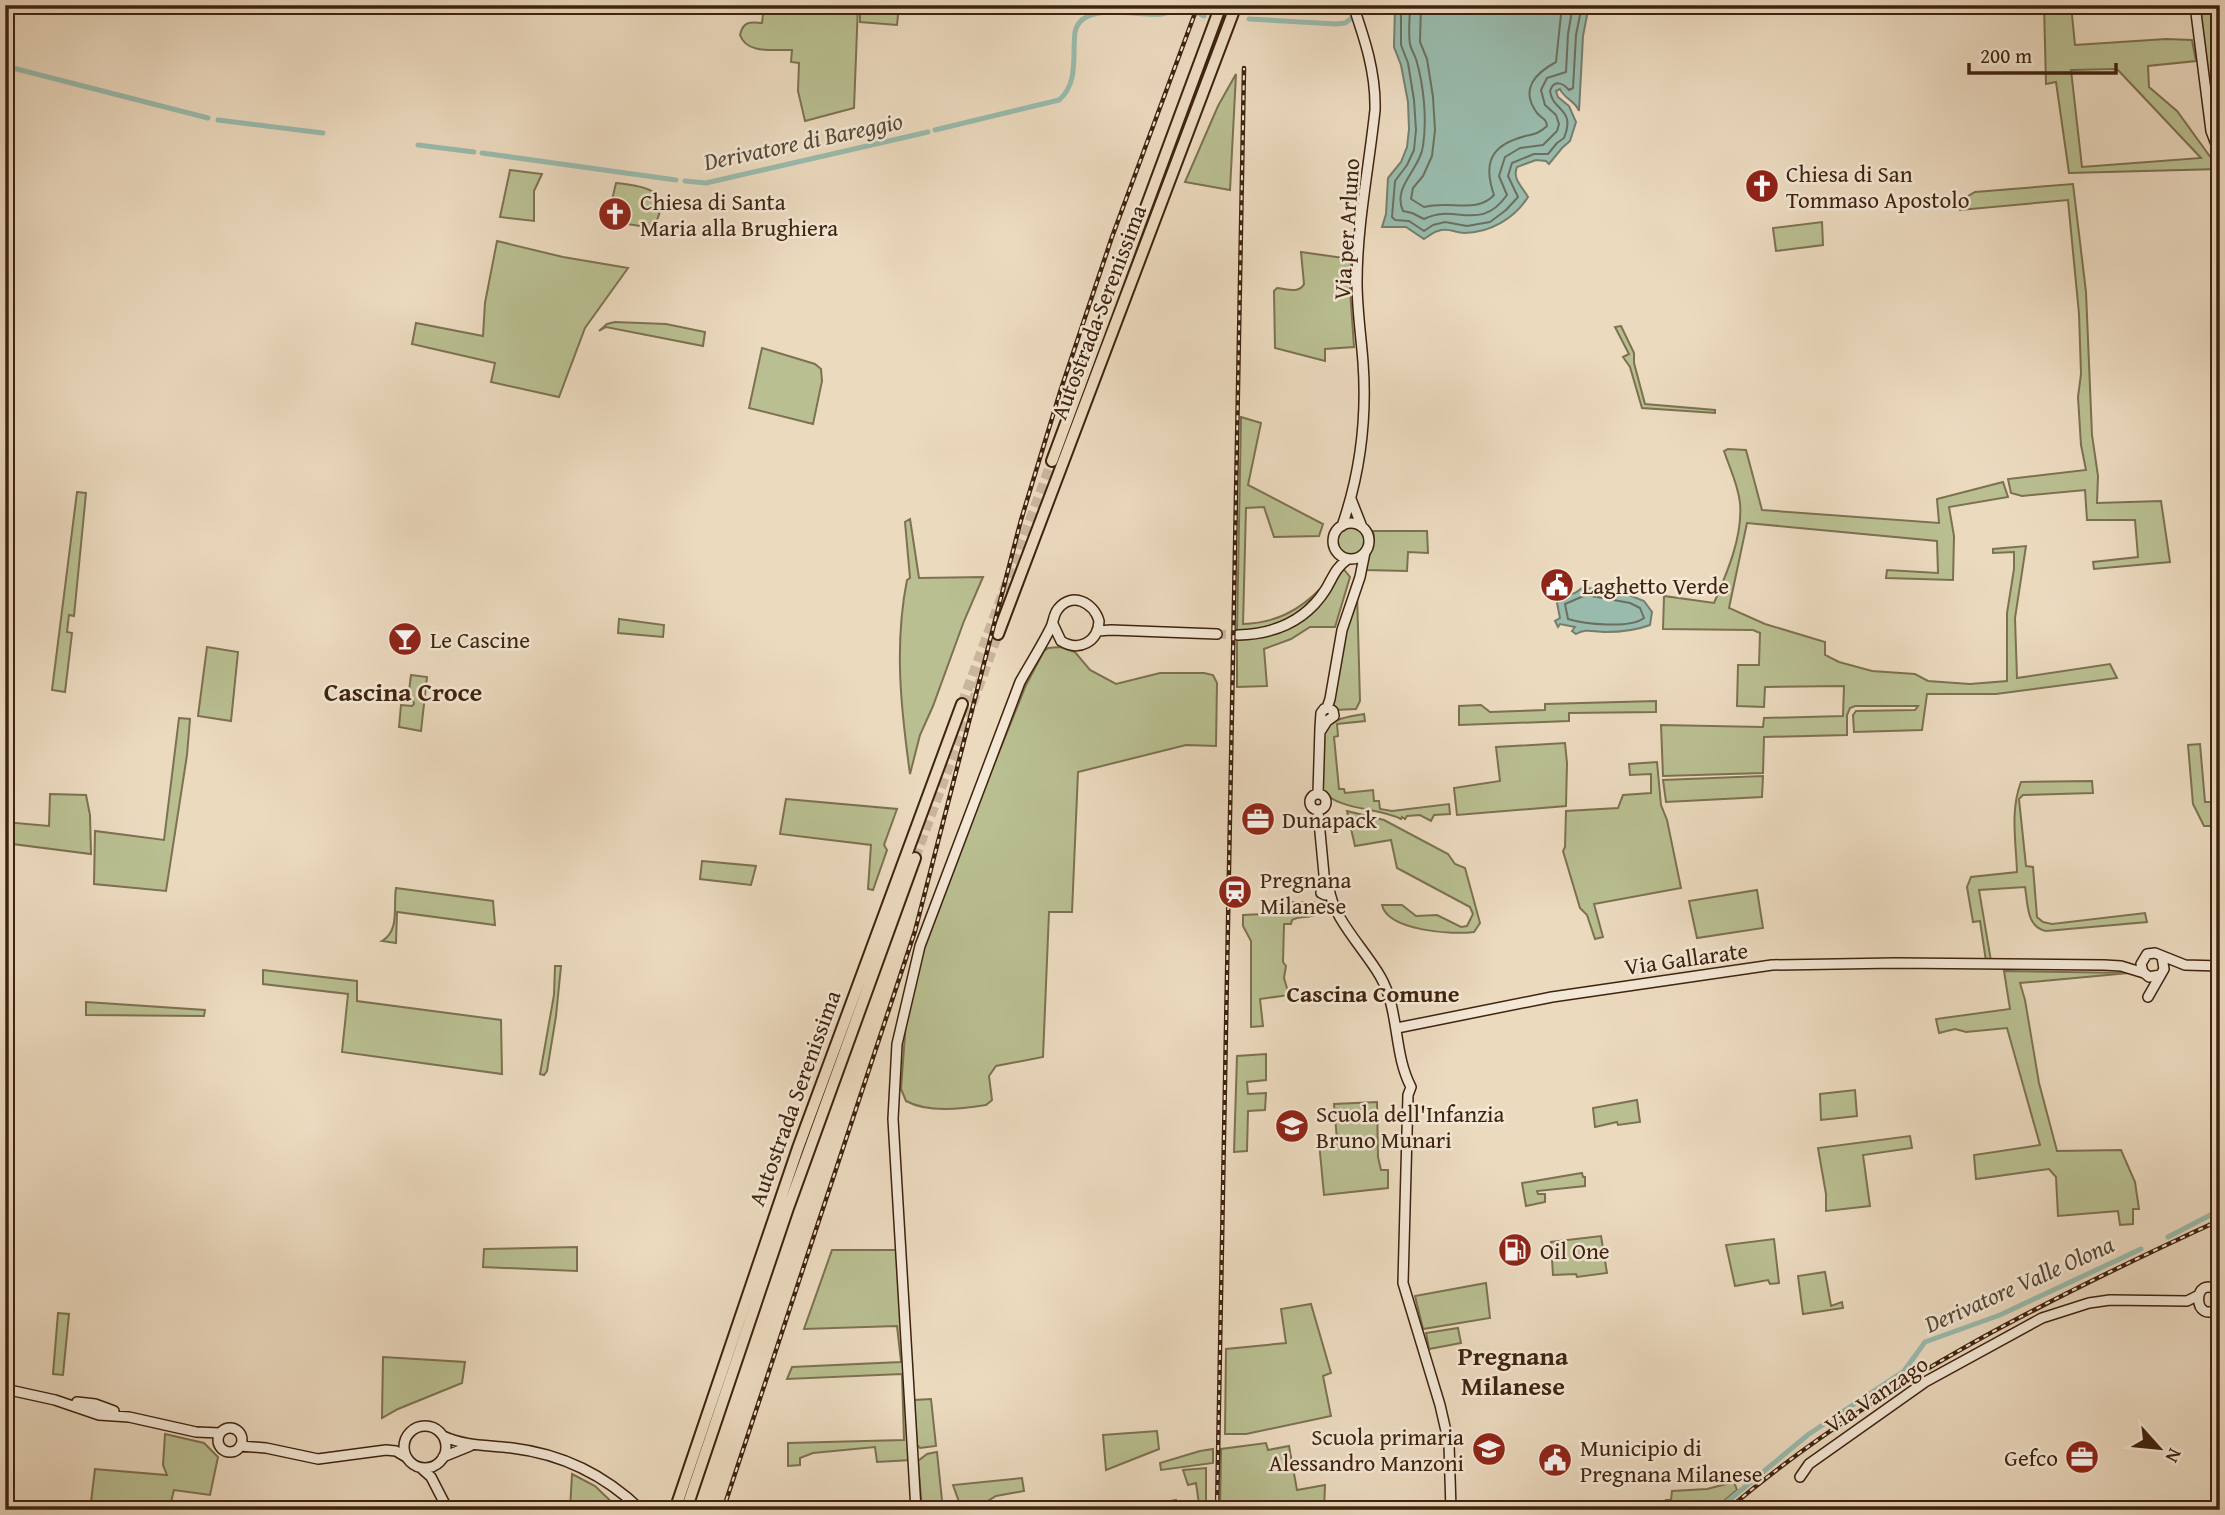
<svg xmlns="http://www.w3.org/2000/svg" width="2225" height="1515" font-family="'Gentium Book Plus',serif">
<rect width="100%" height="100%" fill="#ecdabf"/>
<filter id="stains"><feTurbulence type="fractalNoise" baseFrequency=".00286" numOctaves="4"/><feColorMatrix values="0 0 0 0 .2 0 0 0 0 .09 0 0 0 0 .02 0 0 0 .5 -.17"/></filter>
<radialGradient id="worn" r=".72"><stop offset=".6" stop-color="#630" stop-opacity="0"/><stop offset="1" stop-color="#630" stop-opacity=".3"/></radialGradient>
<!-- green -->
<path fill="#b9bf91" stroke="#7c7150" stroke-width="2" fill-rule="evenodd" d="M764,5L851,11L853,5H858L854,108L805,121L798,91L799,63L791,62L792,50C775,49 747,55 740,35C743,21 750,22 762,23Z
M860,5H899L897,25L860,22Z
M2044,5H2071L2075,45L2166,39L2192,40L2196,61L2148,66L2149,87L2177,111L2219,169L2069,173L2056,82L2046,84ZM2117,69L2201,158L2082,167L2071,70Z
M2195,5H2220V157Z
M1236,74L1230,190L1185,182L1218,106Z
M510,170L542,174L534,191V221L500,217Z
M616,183C648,186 674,191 653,228L607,221Z
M2073,184L2086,292L2092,435L2098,476L2097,503L2161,501L2170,562L2094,569L2093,562L2138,557L2135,520H2087L2085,490L2022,496L2011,493L2008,479L2086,470L2081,445L2078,397L2081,374L2079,314L2068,200L1960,210L1958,202L1975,192Z
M1822,222L1823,245L1776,251L1773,228Z
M497,241L563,257L628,268L585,328L559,397L491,382L495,363L412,344L416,323L483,336L485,303Z
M1301,252L1351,259L1350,289L1354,347L1325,349V361L1275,348L1274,291L1277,288C1287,289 1299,294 1304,284Z
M615,322L666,324L705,332L703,346L606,327L599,331L607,324Z
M1621,326L1634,353V363L1645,404L1715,410V413L1642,408L1630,367L1623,357L1629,354L1615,327Z
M762,348L815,364L821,369L822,381L813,424L749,408Z
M1241,417L1261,423L1248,485L1323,524L1319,536L1274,537L1264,507L1246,508L1243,624C1275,623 1299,611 1321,588C1300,617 1274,630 1237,631Z
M1728,449L1746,450L1762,510L1939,523L1937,499L2003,482L2008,497L1949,507L1954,536L1953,580L1886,578L1887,570L1938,573L1937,541L1747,523L1729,608L1765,624L1825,642V655L1839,662L1872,671L1915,674L1928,681L1970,684L2007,681V613L2014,569V552L1993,553V549L2026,546L2015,618L2017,678L2110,664L2117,678L1996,694H1927L1922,730L1854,732L1853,715L1856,711L1915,710L1918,706H1855L1850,708L1847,715V735L1764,737L1763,773L1663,776L1661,725L1763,727L1764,718L1843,716L1844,686L1765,687L1764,707L1737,706L1738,665H1759L1760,633L1753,630L1663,629L1664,596L1714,603C1727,573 1743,536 1740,503C1738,484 1730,469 1724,451Z
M77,492L86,493L74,616L69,615L67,632L72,633L65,692L52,690Z
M910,519L919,578L983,577L964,621L933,706L920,735L910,774C901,709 894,645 907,580L910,578L905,522Z
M1337 541a14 14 0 1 1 28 0a14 14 0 1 1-28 0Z
M1373,531H1427L1428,553L1408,552L1407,571L1365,570C1366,556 1377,546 1373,531Z
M1342,567L1350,577L1335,627H1310L1291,639L1264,649L1267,686L1237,687V640C1295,634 1316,619 1342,567Z
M1357,592L1360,701L1356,709L1335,710L1333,703L1345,630Z
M619,619L664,625L663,637L618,633Z
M207,647L238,652L231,721L198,716Z
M1060,647L1075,652L1090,670L1116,684L1160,673H1204L1213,675L1217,683L1216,746L1186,745L1078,772L1072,912H1049L1043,1057L996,1066L989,1076L992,1100L986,1105C961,1109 928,1113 906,1101L901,1089L907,1007L915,971L944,889L1026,685L1044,651L1048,648Z
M411,675L427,677L421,731L399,727L401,705L412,706L414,704L413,700L408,699Z
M1656,701V712L1569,713V721L1459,725V706L1481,705L1490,712L1545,710V704Z
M1364,714L1365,721L1337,724L1338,736L1334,737L1339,789H1344L1345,793L1373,790L1374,801H1379L1380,809L1392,811L1449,804L1450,814L1434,815L1431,821L1420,815L1407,816L1405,819L1402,817L1401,819C1380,808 1340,810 1323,792C1321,780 1322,770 1324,759C1325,751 1320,743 1322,736C1328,718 1348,717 1364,714Z
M179,718L190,719L187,755L166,891L94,884L95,831L164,840Z
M1565,743L1567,763L1566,806L1457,815L1454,788L1500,781L1496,747Z
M2200,744L2205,802H2220V826H2204L2193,804L2188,745Z
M1657,762L1661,805L1667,820L1681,888L1594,904L1603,937L1595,939L1587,915L1580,908L1563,851L1565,847L1566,811L1618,808L1623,795L1651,793V774L1630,775L1629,764Z
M1763,776L1762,797L1666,802L1663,780Z
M2092,781L2093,793L2023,795L2019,799L2026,866L2033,867L2037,917L2043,922L2052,924L2145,913L2147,922L2046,931C2026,927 2028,904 2025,887L1979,890L1991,961H1986L1980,921L1973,922L1967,887L1971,877L2017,872C2016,842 2010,810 2021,782Z
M50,794L86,795L90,815L91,854L5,843V822L49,826Z
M786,799L897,809L884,845L887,850L873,890L868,889L871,845L780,834Z
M1347,811L1384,820L1448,854L1455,864L1465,868L1480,923L1474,932C1453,935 1388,931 1382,905H1402L1416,916L1437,915L1461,927L1467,926L1473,914L1470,907L1397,868L1391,840L1355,846Z
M702,861L756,866L751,885L700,879Z
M396,888L493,901L495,925L397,912L396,943L382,941C400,931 393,906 396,888Z
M1757,890L1763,928L1697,938L1689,901Z
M1276,902H1314L1315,915C1307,918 1299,916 1292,920L1291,924H1284L1283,962L1286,966L1284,978L1289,995L1260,999L1263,1026L1251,1027V941L1243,926V915L1264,914Z
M555,966H561L556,1016L547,1071L544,1075L540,1074L554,995Z
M263,970L357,981V1001L501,1020L502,1074L342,1052L348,994L263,984Z
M2004,971L2129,973L2020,983L2025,1000L2039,1083L2057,1151L2121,1150L2135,1182L2139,1209H2133V1224L2120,1225L2118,1211L2058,1216L2056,1177L2049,1169L1976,1179L1974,1155L2040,1145L2007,1028L1966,1032L1955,1029L1939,1033L1936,1019L2010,1009Z
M86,1002L205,1010L204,1016L86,1015Z
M1266,1054V1080L1247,1082L1248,1094L1266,1093L1265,1110L1248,1111L1247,1151L1234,1152L1237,1056Z
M1855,1090L1857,1116L1821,1120L1820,1094Z
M1637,1100L1640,1122L1618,1125L1617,1122L1595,1127L1593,1108Z
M1377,1102L1378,1157L1381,1170H1388V1188L1324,1195L1319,1142L1337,1140L1334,1104Z
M1910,1136L1912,1148L1863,1155L1870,1206L1826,1211V1194L1818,1148Z
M1582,1173L1583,1177H1585V1186L1537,1191L1538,1194H1545V1202L1526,1206L1522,1183Z
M1601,1236L1607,1273L1577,1277L1576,1274L1553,1275L1551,1242Z
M1774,1239L1779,1283L1770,1284L1768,1280L1735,1286L1726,1245Z
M577,1247V1271L483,1267L484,1249Z
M832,1250H896L911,1460L877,1462L875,1447L813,1453L800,1458V1465L788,1466V1443L904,1440L902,1374L787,1379L792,1367L901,1362L897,1326L804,1329Z
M1825,1272L1831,1306L1842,1302L1843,1308L1803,1314L1798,1276Z
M1486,1283L1490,1318L1423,1329L1415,1296Z
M1311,1304L1331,1373L1323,1376L1331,1416L1246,1434H1225L1226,1349L1286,1343L1281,1309Z
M58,1313L69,1314L63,1375L53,1374Z
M1458,1328L1461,1343L1429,1349L1426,1333Z
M383,1357L465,1362L462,1383L398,1409L382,1418Z
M931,1399L936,1446L920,1448L917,1445L914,1400Z
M1157,1431L1159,1449L1106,1470L1103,1435Z
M165,1434L204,1443L218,1457L210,1495L174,1490L169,1510H90L95,1469L167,1475L163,1465Z
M1266,1443L1268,1450L1289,1446L1297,1490L1325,1485L1324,1510H1220L1221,1449Z
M1213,1449V1463L1161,1470L1160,1463L1200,1451Z
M937,1452L943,1510H922L918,1461L927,1454Z
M1206,1468V1510H1162L1160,1503L1176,1500L1178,1508L1199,1504L1196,1483L1188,1485L1183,1470Z
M572,1474L595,1486L620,1510H570Z
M1022,1478L1024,1491L996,1496L973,1510H962L953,1485Z
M1734,1482L1737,1490L1713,1510H1665L1666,1500H1671L1672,1491L1707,1489Z"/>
<!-- water -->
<path fill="#99bbad" stroke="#757e6e" stroke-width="2" d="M1395,5H1589L1583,36L1579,111C1575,100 1564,99 1560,89L1556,91L1558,97L1569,106L1576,122L1570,141L1562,148L1549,164L1546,161L1536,160L1517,167C1512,179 1522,186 1528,197C1515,218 1490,233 1464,233C1455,233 1448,227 1438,231C1433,232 1429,236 1424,239L1406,227H1382L1386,214L1388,178L1401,162L1407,147L1409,129L1408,102L1401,65L1394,47Z
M1582,588L1601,589L1620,596L1629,595L1644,601L1652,612L1650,625C1637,630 1620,632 1605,632C1593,632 1586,628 1576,634L1572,631L1575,627L1560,624L1558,627L1555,621L1560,618L1557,603L1563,595L1575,593Z"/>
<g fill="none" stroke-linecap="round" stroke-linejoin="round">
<!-- shore -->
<path stroke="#6c6f5e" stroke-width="2" d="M1401,5V45L1408,63L1414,100L1416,130L1414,150L1407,165L1395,181L1392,217L1395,220L1409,221L1424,231L1433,225L1445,222L1467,226L1490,222L1506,210L1518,197L1508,176L1512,163L1534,154H1548L1557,143L1564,138C1576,108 1553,112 1550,91C1554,79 1563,83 1569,90L1573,88L1576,35L1582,5
M1410,5C1410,17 1408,32 1410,44C1411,49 1414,54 1416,59C1424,86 1427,119 1423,146C1420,170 1392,186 1403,211L1412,213L1424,219C1456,203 1480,233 1507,195L1499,176L1505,157L1520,148L1543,145L1557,131L1559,124L1556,115L1545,105L1541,90L1547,78L1566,72L1568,34L1573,5
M1421,5L1420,42L1427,59L1433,97L1435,130L1432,156L1423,176L1413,188L1411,199L1424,207C1450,200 1477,214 1494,195C1485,169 1487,149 1516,139C1531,133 1535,137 1547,126C1546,118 1542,119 1537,113C1519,89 1536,73 1556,62L1562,5
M1586,595L1630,603L1640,608L1644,618C1630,629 1584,624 1568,619L1565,604Z"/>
<!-- canal -->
<path stroke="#99bbad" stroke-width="5" d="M1188,8L1204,16
M1361,9L1363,5
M1249,19L1336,24L1345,23L1352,18
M5,66L208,118
M218,120L323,133
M935,130L1059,100C1079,83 1072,56 1075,32C1082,0 1137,17 1162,14C1169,13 1177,8 1183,5
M418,145L474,152
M482,153L676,180
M685,181L706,183L928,132
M2168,1237L2220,1210
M1717,1510L1809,1434L1904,1371L1925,1342L2000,1315L2141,1249"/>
<!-- secondary-tunnel -->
<path stroke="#c9b59c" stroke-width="9" stroke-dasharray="9 4.5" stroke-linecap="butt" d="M1217,634L1238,635"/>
<!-- highway-tunnel -->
<path stroke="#c9b59c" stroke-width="10" stroke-dasharray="10 5" stroke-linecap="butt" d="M962,704L1052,461
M915,858L998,634"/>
<!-- secondary casing -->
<g stroke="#3f230f" stroke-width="12">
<path id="secondary" d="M2195,5L2211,131L2220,155
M1351,499L1362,527
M1333 541a18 18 0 1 1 36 0a18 18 0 1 1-36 0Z
M1342,526C1360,474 1367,417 1363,362C1361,335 1357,309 1357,282C1357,225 1369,167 1375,110C1376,73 1365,40 1353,5
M1098,631L1111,630L1217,634
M1238,635C1275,634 1306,621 1326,589C1333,577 1336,567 1348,559
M1327,708L1330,699L1342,630L1360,577L1365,552
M1310 802a8 8 0 1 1 16 0a8 8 0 1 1-16 0Z
M1318,794L1320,728L1321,713L1324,709L1329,708L1333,711L1334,716L1327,721L1320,732
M1318,811L1325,885
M1328,894L1325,895L1321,893L1322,886L1329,887C1332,918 1364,948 1380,976C1400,1010 1393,1053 1411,1087L1408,1095L1403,1283L1440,1405L1449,1444L1451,1510
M2160,975L2149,977L2143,972L2141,964L2147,954L2155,953L2185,965L2220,966
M2148,997L2164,969L2162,957
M1397,1028L1552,997L1772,965L1895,963L2104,965L2121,966L2144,973
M2220,1292C2191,1270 2192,1329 2220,1307
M5,1389L55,1400L99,1415L129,1417L196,1432L220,1433
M77,1402L95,1404L114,1411
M404 1447a21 21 0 1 1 42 0a21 21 0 1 1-42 0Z
M218 1440a12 12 0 1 1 24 0a12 12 0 1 1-24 0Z
M443,1436C464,1446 488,1445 512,1448C562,1454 604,1474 641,1510
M240,1446L266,1448L318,1459L386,1450L396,1451L406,1457
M443,1457L470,1446
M421,1468L431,1477L448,1510
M1800,1477L1809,1464L1925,1382L2042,1318L2089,1303L2110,1300L2187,1301L2199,1295
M916,1510L893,1119L897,1044L920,946L1020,682C1030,664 1041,647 1050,629C1054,622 1053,615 1058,609C1072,591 1094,603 1099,621C1098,642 1079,652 1061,641L1053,624"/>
</g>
<!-- highway casing -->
<g stroke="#3f230f" stroke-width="14">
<path id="highway" d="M1052,461L1221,5
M998,634L1236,5
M675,1510L798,1148L962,704
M686,1510L788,1208L915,858"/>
</g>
<!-- secondary -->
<use href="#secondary" stroke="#f3e7d5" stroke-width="9"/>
<!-- highway -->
<use href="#highway" stroke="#ecdabf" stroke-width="10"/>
<!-- rail casing -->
<g stroke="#3f230f" stroke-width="4.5">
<path id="rail" d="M723,1510L915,931L1021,520L1061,389L1112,237L1198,5
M1217,1510L1244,68
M1727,1510C1874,1385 2046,1300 2220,1220"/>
</g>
<!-- rail -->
<use href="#rail" stroke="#f3e7d5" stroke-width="2" stroke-dasharray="5" stroke-linecap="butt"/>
</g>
<!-- icons -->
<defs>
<g id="church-disc" transform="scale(1.75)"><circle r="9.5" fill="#8f2418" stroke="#f3e7d5"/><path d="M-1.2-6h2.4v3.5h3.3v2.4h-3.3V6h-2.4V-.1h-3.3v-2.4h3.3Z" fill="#fff"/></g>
<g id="civic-disc" transform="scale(1.75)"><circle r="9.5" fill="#8f2418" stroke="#f3e7d5"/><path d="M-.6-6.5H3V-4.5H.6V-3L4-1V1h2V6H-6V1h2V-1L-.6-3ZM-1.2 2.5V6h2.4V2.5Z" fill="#fff"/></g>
<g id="bar-disc" transform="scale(1.75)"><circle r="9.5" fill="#8f2418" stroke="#f3e7d5"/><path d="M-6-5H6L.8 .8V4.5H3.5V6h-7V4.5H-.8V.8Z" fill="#fff"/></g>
<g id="office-disc" transform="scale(1.75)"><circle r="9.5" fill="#8f2418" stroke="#f3e7d5"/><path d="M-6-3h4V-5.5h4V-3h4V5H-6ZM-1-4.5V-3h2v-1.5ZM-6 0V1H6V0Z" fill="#fff"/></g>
<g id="station-disc" transform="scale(1.75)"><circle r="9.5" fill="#8f2418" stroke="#f3e7d5"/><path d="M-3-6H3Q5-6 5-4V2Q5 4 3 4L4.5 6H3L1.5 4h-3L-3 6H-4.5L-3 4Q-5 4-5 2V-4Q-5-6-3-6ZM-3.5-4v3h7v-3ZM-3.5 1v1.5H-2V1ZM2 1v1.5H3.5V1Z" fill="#fff"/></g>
<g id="school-disc" transform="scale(1.75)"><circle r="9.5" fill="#8f2418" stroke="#f3e7d5"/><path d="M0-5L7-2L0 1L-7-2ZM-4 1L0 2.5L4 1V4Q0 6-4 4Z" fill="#fff"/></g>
<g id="fuel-disc" transform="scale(1.75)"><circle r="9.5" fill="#8f2418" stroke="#f3e7d5"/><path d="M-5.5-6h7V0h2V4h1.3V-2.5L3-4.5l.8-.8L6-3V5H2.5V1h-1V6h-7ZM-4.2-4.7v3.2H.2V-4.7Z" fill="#fff"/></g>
</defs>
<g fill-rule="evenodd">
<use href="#church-disc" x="1762" y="186"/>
<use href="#church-disc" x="615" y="214"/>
<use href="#civic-disc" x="1557" y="585"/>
<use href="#bar-disc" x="405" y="639"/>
<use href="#office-disc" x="1258" y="819"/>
<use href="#station-disc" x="1235" y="892"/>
<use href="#school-disc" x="1292" y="1126"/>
<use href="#fuel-disc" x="1515" y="1250"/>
<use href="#school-disc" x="1489" y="1449"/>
<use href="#office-disc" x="2082" y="1457"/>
<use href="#civic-disc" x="1555" y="1460"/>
</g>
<g text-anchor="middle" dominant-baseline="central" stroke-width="5" stroke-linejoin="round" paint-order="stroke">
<!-- poi labels -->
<g font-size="23" fill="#3f230f" stroke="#f3e7d5" text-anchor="start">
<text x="1786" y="173">Chiesa di San<tspan x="1786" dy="26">Tommaso Apostolo</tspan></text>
<text x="640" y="201">Chiesa di Santa<tspan x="640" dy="26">Maria alla Brughiera</tspan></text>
<text x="1582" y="585">Laghetto Verde</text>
<text x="430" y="639">Le Cascine</text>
<text x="1282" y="819">Dunapack</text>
<text x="1260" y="879">Pregnana<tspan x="1260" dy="26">Milanese</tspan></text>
<text x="1316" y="1113">Scuola dell'Infanzia<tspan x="1316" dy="26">Bruno Munari</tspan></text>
<text x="1540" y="1250">Oil One</text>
<text x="1464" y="1436" text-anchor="end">Scuola primaria<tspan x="1464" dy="26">Alessandro Manzoni</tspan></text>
<text x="1580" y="1447">Municipio di<tspan x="1580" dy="26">Pregnana Milanese</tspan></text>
<text x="2058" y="1457" text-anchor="end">Gefco</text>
</g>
<!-- street labels -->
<g font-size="23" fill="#3f230f" stroke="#f3e7d5">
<text transform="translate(1346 229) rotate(-86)">Via per Arluno</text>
<text transform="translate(1098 312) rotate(-69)">Autostrada Serenissima</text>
<text transform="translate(1686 958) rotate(-8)">Via Gallarate</text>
<text transform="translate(794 1098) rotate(-70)">Autostrada Serenissima</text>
<text transform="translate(1876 1394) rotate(-34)">Via Vanzago</text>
</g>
<!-- water labels -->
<g font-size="24" font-style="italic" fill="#564936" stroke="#f3e7d5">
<text transform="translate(803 141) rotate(-12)">Derivatore di Bareggio</text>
<text transform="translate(2019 1284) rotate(-24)">Derivatore Valle Olona</text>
</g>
<!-- neighbourhood labels -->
<g font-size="24" font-weight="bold" fill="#3f230f" stroke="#f3e7d5">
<text x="1373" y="993">Cascina Comune</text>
</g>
<!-- quarter labels -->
<g font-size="26" font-weight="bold" fill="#3f230f" stroke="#f3e7d5">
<text x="403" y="691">Cascina Croce</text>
<text x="1513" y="1355">Pregnana<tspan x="1513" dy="30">Milanese</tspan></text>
</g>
</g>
<!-- margin -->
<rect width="2225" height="1515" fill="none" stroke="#ecdabf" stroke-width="28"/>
<rect x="7" y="7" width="2211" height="1501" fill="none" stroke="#3f230f" stroke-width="3.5"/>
<rect x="14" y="14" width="2197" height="1487" fill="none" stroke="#3f230f" stroke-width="2"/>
<!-- north arrow -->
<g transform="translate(2159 1448) rotate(117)" stroke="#f3e7d5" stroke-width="5" paint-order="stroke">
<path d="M0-5L12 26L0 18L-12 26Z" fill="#3f230f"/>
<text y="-10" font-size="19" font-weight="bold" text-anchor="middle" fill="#3f230f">N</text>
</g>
<!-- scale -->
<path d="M1969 63v10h147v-10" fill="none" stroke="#3f230f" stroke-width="3.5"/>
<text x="1980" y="63" font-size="21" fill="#3f230f" stroke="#f3e7d5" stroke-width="5" paint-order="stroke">200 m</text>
<rect width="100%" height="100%" filter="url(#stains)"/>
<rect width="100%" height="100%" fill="url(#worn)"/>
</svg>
